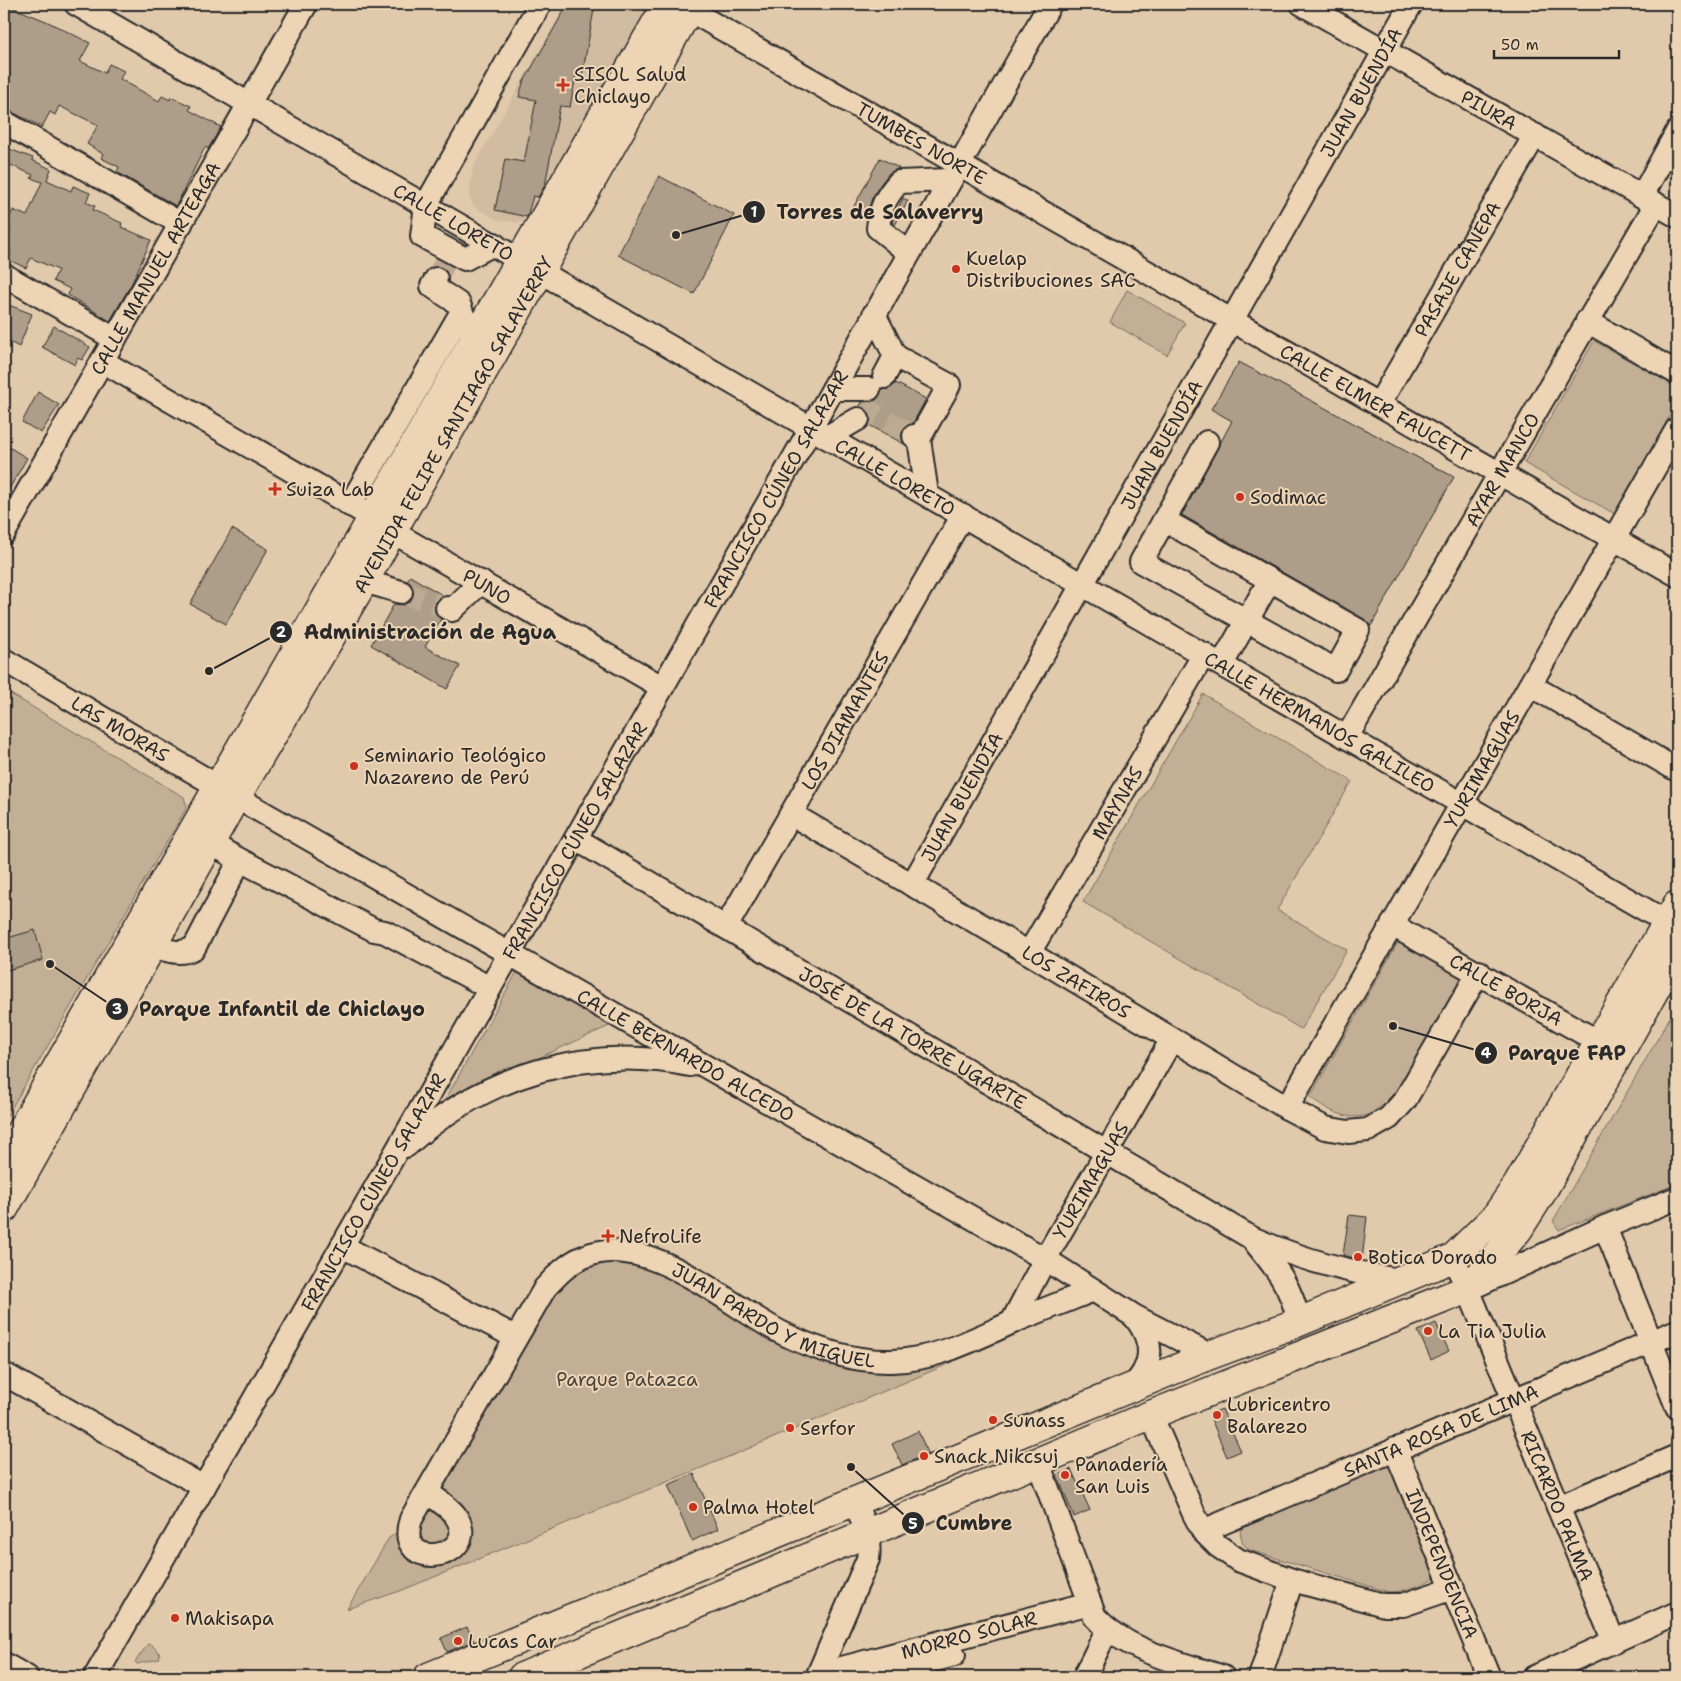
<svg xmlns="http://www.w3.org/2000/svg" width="1681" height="1681" font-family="'Shantell Sans',sans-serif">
<rect width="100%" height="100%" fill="#e1caac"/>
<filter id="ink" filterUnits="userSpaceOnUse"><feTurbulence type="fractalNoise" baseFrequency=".02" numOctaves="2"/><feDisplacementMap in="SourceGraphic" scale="10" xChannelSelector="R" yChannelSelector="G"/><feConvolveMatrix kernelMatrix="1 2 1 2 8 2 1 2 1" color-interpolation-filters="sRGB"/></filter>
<g filter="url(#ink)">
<!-- built -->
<path fill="#d2bca1" d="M566,4H651L538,213L529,220L518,223L498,220L473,206L469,197L473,167Z"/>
<!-- green -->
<path fill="#c3af96" stroke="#776d60" d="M1127,290L1185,323L1167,355L1110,322Z
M1594,341L1677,387V403L1615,514L1524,463Z
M4,690L184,797L187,807L4,1121Z
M1203,694L1352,781L1277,910L1347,950L1301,1029L1083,902Z
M1400,939L1465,975C1447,1007 1399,1109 1363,1116C1344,1120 1324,1108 1310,1097Z
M518,970L616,1023L445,1100Z
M1677,1005V1184L1559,1230L1553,1221Z
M616,1260L644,1263L736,1314L917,1367L953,1362L733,1455L400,1591L347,1609L389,1538L419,1518L545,1299C571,1272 579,1267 616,1260Z
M1386,1464L1398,1470L1437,1575C1425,1585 1404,1592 1389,1592L1249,1550L1243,1544L1240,1532L1243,1526Z
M148,1644L152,1645L160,1654L159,1659L137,1664L135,1662Z"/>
<!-- building -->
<path fill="#ae9d88" stroke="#2b2b2b" d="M4,4L46,21L90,43L80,61L105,73L109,64L124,71L120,79L159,101L162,96L170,100L171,97L191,106L189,110L221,127L208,149L205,147L176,206L117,172L119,167L101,158L103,154L87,144L98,125L59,106L55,115L50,112L42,127L4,108Z
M568,4H595L582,76L576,75L570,107L560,106L545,185L538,197L533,196L527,217L495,210L505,159L524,162L536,100L519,97L523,83Z
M4,147L33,158L32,160L51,169L47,180L71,191L73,186L90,193L86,202L95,206L93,210L122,223L121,227L151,240L132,283L110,321L68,295L70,289L53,281L58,270L31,258L26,268L7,259L11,251L4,248V241L10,226L6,225L13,210L27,216L42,182L31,178L33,175L4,162Z
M880,158L899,168L889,173L880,185L872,198L866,218L852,210Z
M659,176L734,215L694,294L618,255Z
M903,198L908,201L895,225L892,222L893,218Z
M9,305L32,314L19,347L4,339V316Z
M54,326L90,347L82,360L78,358L75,365L42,347Z
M1239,362L1454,477L1371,626L1364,619L1182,515L1232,421L1211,409Z
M896,383L926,399L913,423L903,430L901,436L904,444L869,425L870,413L860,406L862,402L876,400L882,390L891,388Z
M38,392L59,405L41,433L22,422Z
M4,444L27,458L4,498Z
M232,529L268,549L226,624L190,604Z
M410,576L444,596L435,604L434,610L441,619L425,647L460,666L447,689L371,645L394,604L405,605L413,596L414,588L407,581Z
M35,930L43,960L4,971V939Z
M1349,1215L1367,1217L1362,1260L1343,1255Z
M1436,1323L1449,1351L1431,1360L1418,1331Z
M1222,1409L1241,1451L1227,1457L1209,1414Z
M918,1431L928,1454L902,1465L892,1444Z
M1071,1469L1090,1510L1074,1517L1057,1475Z
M694,1474L718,1529L692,1541L668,1485Z
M467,1627L474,1641L447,1652L441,1638Z"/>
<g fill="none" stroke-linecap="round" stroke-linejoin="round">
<!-- minor-tunnel -->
<path stroke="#bdaa92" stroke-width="22" stroke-dasharray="22 11" stroke-linecap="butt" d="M436,279L447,259
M858,419L872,413L914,436
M401,592L447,608"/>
<!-- minor casing -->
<g stroke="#2b2b2b" stroke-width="26">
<g id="minor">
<path id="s1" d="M76,4L1677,928"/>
<path id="s2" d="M1302,4L1677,216"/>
<path id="s3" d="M689,10L1677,575"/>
<path d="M4,122L181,224"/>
<path d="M1642,196L1677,132"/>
<path d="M494,244L465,259L422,236L426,205L540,4"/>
<path d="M909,253L878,228C880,208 886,196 899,182L949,180"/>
<path d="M4,275L115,339"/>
<path d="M436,279L432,286L459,304L467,326"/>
<path d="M874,314L895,356L884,377"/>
<path d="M1587,321L1677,373"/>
<path d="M895,356L949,385L919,439"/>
<path d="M102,361L372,517"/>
<path d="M833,389H869"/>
<path id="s4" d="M1379,404L1535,135"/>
<path d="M914,436L919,439L927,494"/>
<path d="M827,437L858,419"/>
<path d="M350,505L461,313"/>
<path d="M1164,520L1358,630L1336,670L1141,562L1207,442"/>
<path id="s5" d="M391,531L662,687"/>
<path id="s6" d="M4,533L306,4"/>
<path d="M364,581L401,592"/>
<path d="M447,608L452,610L481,582"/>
<path id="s7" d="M4,660L236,797L710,1069L1045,1259L1134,1316L1210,1355"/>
<path d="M1222,664L1270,580"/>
<path d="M1530,685L1677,770"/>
<path id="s8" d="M1347,737L1656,204"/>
<path id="s9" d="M791,814L1029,953L1287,1108L1325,1128L1348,1132L1368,1130L1389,1118L1405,1100L1479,972"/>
<path id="s10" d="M576,839L1250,1237C1299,1259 1347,1272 1399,1280"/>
<path d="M240,860L374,930L385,932L490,988"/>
<path id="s11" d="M912,885L1411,4"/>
<path id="s12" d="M1392,925L1613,1050"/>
<path id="s13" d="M726,927L963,515"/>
<path d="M152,946C167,950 179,956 194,948L240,860L210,843"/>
<path id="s14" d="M1029,953L1204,654"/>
<path id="s15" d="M1287,1108L1677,429"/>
<path d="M406,1146C484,1075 587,1044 690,1065"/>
<path d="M1605,1227L1677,1407"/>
<path d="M1254,1241C1277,1269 1291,1286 1299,1322"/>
<path d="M342,1246L515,1337"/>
<path id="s16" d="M1453,1258L1468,1289L1614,1642"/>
<path d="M1469,1289L1605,1227L1677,1198"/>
<path id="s17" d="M1012,1322L1045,1259L1172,1039"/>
<path d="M4,1374L204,1487"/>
<path d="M1130,1389C1154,1366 1155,1343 1135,1317"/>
<path d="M1151,1415L1194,1514L1203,1531L1218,1546L1238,1560L1292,1580L1384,1605H1403L1453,1588"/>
<path id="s18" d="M1395,1449L1489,1677"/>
<path d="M1038,1462L1095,1617C1127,1652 1179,1662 1223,1677"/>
<path id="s19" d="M427,1492C436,1499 448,1506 455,1515C486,1558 392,1576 411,1519L545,1288C557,1275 569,1262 586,1256C647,1231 728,1305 780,1332C814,1349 853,1362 892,1361C936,1360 974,1339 1013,1322C1039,1311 1067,1301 1093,1290"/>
<path d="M1558,1507L1677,1456"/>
<path id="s20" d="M1203,1531L1677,1331"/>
<path d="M4,1664L27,1677"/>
<path id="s21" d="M819,1674L1090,1603"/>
<path id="s22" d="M95,1677L811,428L1050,4"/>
<path d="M817,1677L868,1559C871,1538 863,1522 855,1502"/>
<path d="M870,1677L954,1655"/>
<path d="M1084,1677L1107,1630"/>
<path d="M1260,1677L1292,1580"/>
<path d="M1534,1677L1677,1613"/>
</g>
</g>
<!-- major casing -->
<g stroke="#2b2b2b" stroke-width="31">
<g id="major">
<path d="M4,1160L667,4"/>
<path id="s23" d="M4,1209L236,797L364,581L692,4"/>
<path d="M428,1677L1210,1355L1299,1322L1453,1258L1496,1216L1518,1184L1677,905"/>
<path d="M522,1677L1148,1416L1468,1289L1518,1230L1541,1194L1677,950"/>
</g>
</g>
<!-- minor -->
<use href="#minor" stroke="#edd4b4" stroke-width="22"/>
<!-- major -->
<use href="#major" stroke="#edd4b4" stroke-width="28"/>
</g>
</g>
<!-- markers -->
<g fill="#c8321e" stroke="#edd4b4" stroke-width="2">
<path d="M560.5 77.5h5v5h5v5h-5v5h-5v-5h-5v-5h5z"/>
<circle cx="956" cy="269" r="5"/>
<path d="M272.5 481.5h5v5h5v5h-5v5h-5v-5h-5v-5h5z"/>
<circle cx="1240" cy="497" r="5"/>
<circle cx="354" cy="766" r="5"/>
<path d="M605.5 1228.5h5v5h5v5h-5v5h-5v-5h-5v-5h5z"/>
<circle cx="1358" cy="1257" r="5"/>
<circle cx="1428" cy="1331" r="5"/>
<circle cx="1217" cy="1415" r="5"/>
<circle cx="993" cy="1420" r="5"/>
<circle cx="790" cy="1428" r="5"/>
<circle cx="924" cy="1456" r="5"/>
<circle cx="1065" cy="1475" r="5"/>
<circle cx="693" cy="1507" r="5"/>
<circle cx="175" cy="1618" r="5"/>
<circle cx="458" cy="1641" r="5"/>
</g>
<g text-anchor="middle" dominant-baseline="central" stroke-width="4" stroke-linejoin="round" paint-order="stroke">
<!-- poi labels -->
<g font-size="19" fill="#2b2b2b" stroke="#edd4b4" text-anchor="start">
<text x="574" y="74">SISOL Salud<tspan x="574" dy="22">Chiclayo</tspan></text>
<text x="966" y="258">Kuelap<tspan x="966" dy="22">Distribuciones SAC</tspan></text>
<text x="286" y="489">Suiza Lab</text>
<text x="1250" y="497">Sodimac</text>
<text x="364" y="755">Seminario Teológico<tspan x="364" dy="22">Nazareno de Perú</tspan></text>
<text x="619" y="1236">NefroLife</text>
<text x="1368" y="1257">Botica Dorado</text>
<text x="1438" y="1331">La Tia Julia</text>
<text x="1227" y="1404">Lubricentro<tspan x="1227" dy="22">Balarezo</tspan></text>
<text x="1003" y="1420">Sunass</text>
<text x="800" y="1428">Serfor</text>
<text x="934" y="1456">Snack Nikcsuj</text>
<text x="1075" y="1464">Panadería<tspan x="1075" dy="22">San Luis</tspan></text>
<text x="703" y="1507">Palma Hotel</text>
<text x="185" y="1618">Makisapa</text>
<text x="468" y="1641">Lucas Car</text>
</g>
<!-- street labels -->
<g font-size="19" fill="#2b2b2b" stroke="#edd4b4">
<text stroke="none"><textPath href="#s11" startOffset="911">JUAN BUENDÍA</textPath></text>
<text stroke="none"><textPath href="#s2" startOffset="215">PIURA</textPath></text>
<text stroke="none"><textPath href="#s3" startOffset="268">TUMBES NORTE</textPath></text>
<text stroke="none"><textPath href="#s1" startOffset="436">CALLE LORETO</textPath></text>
<text stroke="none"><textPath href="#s6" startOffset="305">CALLE MANUEL ARTEAGA</textPath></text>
<text stroke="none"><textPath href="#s4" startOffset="156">PASAJE CÁNEPA</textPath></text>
<text stroke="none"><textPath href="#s3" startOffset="791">CALLE ELMER FAUCETT</textPath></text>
<text stroke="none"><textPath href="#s23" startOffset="904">AVENIDA FELIPE SANTIAGO SALAVERRY</textPath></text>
<text stroke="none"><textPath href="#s11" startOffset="506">JUAN BUENDÍA</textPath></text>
<text stroke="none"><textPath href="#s8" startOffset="309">AYAR MANCO</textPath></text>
<text stroke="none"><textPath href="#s1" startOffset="946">CALLE LORETO</textPath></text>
<text stroke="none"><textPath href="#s22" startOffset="1369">FRANCISCO CÚNEO SALAZAR</textPath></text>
<text stroke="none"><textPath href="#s5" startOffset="111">PUNO</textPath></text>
<text stroke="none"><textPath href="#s13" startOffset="238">LOS DIAMANTES</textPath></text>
<text stroke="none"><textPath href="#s1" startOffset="1436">CALLE HERMANOS GALILEO</textPath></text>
<text stroke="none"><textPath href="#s7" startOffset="135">LAS MORAS</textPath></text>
<text stroke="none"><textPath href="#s15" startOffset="391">YURIMAGUAS</textPath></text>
<text stroke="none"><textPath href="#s11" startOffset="101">JUAN BUENDÍA</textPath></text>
<text stroke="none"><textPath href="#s14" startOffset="174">MAYNAS</textPath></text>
<text stroke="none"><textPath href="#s22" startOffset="964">FRANCISCO CÚNEO SALAZAR</textPath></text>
<text stroke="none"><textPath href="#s9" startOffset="331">LOS ZAFIROS</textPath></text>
<text stroke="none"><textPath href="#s12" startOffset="131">CALLE BORJA</textPath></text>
<text stroke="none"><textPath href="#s10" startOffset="391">JOSÉ DE LA TORRE UGARTE</textPath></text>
<text stroke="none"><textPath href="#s7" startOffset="788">CALLE BERNARDO ALCEDO</textPath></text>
<text stroke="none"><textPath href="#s17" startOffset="162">YURIMAGUAS</textPath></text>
<text stroke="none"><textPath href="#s22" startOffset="559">FRANCISCO CÚNEO SALAZAR</textPath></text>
<text stroke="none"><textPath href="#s19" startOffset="669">JUAN PARDO Y MIGUEL</textPath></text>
<text stroke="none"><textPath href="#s20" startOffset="258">SANTA ROSA DE LIMA</textPath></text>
<text stroke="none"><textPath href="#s16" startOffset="269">RICARDO PALMA</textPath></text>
<text stroke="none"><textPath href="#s18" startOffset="124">INDEPENDENCIA</textPath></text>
<text stroke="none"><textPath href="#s21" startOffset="155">MORRO SOLAR</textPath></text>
</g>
<!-- park labels -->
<g font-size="19" fill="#494540" stroke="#edd4b4">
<text x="627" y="1379">Parque Patazca</text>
</g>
</g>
<!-- callouts -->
<path fill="none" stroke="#2b2b2b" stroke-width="2" d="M676 235L754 212M209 671L281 632M50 964L117 1009M1393 1026L1486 1053M851 1467L913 1523"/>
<g fill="#2b2b2b" stroke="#edd4b4" stroke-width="2">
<circle cx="676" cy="235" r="5"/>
<circle cx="209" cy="671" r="5"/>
<circle cx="50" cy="964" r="5"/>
<circle cx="1393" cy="1026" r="5"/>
<circle cx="851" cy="1467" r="5"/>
<circle cx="754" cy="212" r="12"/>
<circle cx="281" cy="632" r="12"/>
<circle cx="117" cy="1009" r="12"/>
<circle cx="1486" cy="1053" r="12"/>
<circle cx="913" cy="1523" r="12"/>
</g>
<g font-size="15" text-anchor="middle" font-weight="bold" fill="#fff">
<text x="754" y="217">1</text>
<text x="281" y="637">2</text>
<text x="117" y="1014">3</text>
<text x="1486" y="1058">4</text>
<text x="913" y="1529">5</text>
</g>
<g font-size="20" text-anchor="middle" font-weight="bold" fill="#2b2b2b" stroke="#edd4b4" stroke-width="4" stroke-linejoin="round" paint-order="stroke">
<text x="880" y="219">Torres de Salaverry</text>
<text x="430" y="639">Administración de Agua</text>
<text x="282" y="1016">Parque Infantil de Chiclayo</text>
<text x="1567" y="1060">Parque FAP</text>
<text x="974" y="1530">Cumbre</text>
</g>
<!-- margin -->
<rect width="1681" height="1681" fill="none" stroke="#edd4b4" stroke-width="20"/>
<rect x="10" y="10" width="1661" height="1661" fill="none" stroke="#2b2b2b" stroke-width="2" filter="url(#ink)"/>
<!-- scale -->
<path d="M1494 50v8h125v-8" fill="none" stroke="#2b2b2b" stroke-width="2.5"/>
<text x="1501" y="50" font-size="15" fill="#2b2b2b" stroke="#edd4b4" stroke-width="4" paint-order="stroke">50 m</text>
</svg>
